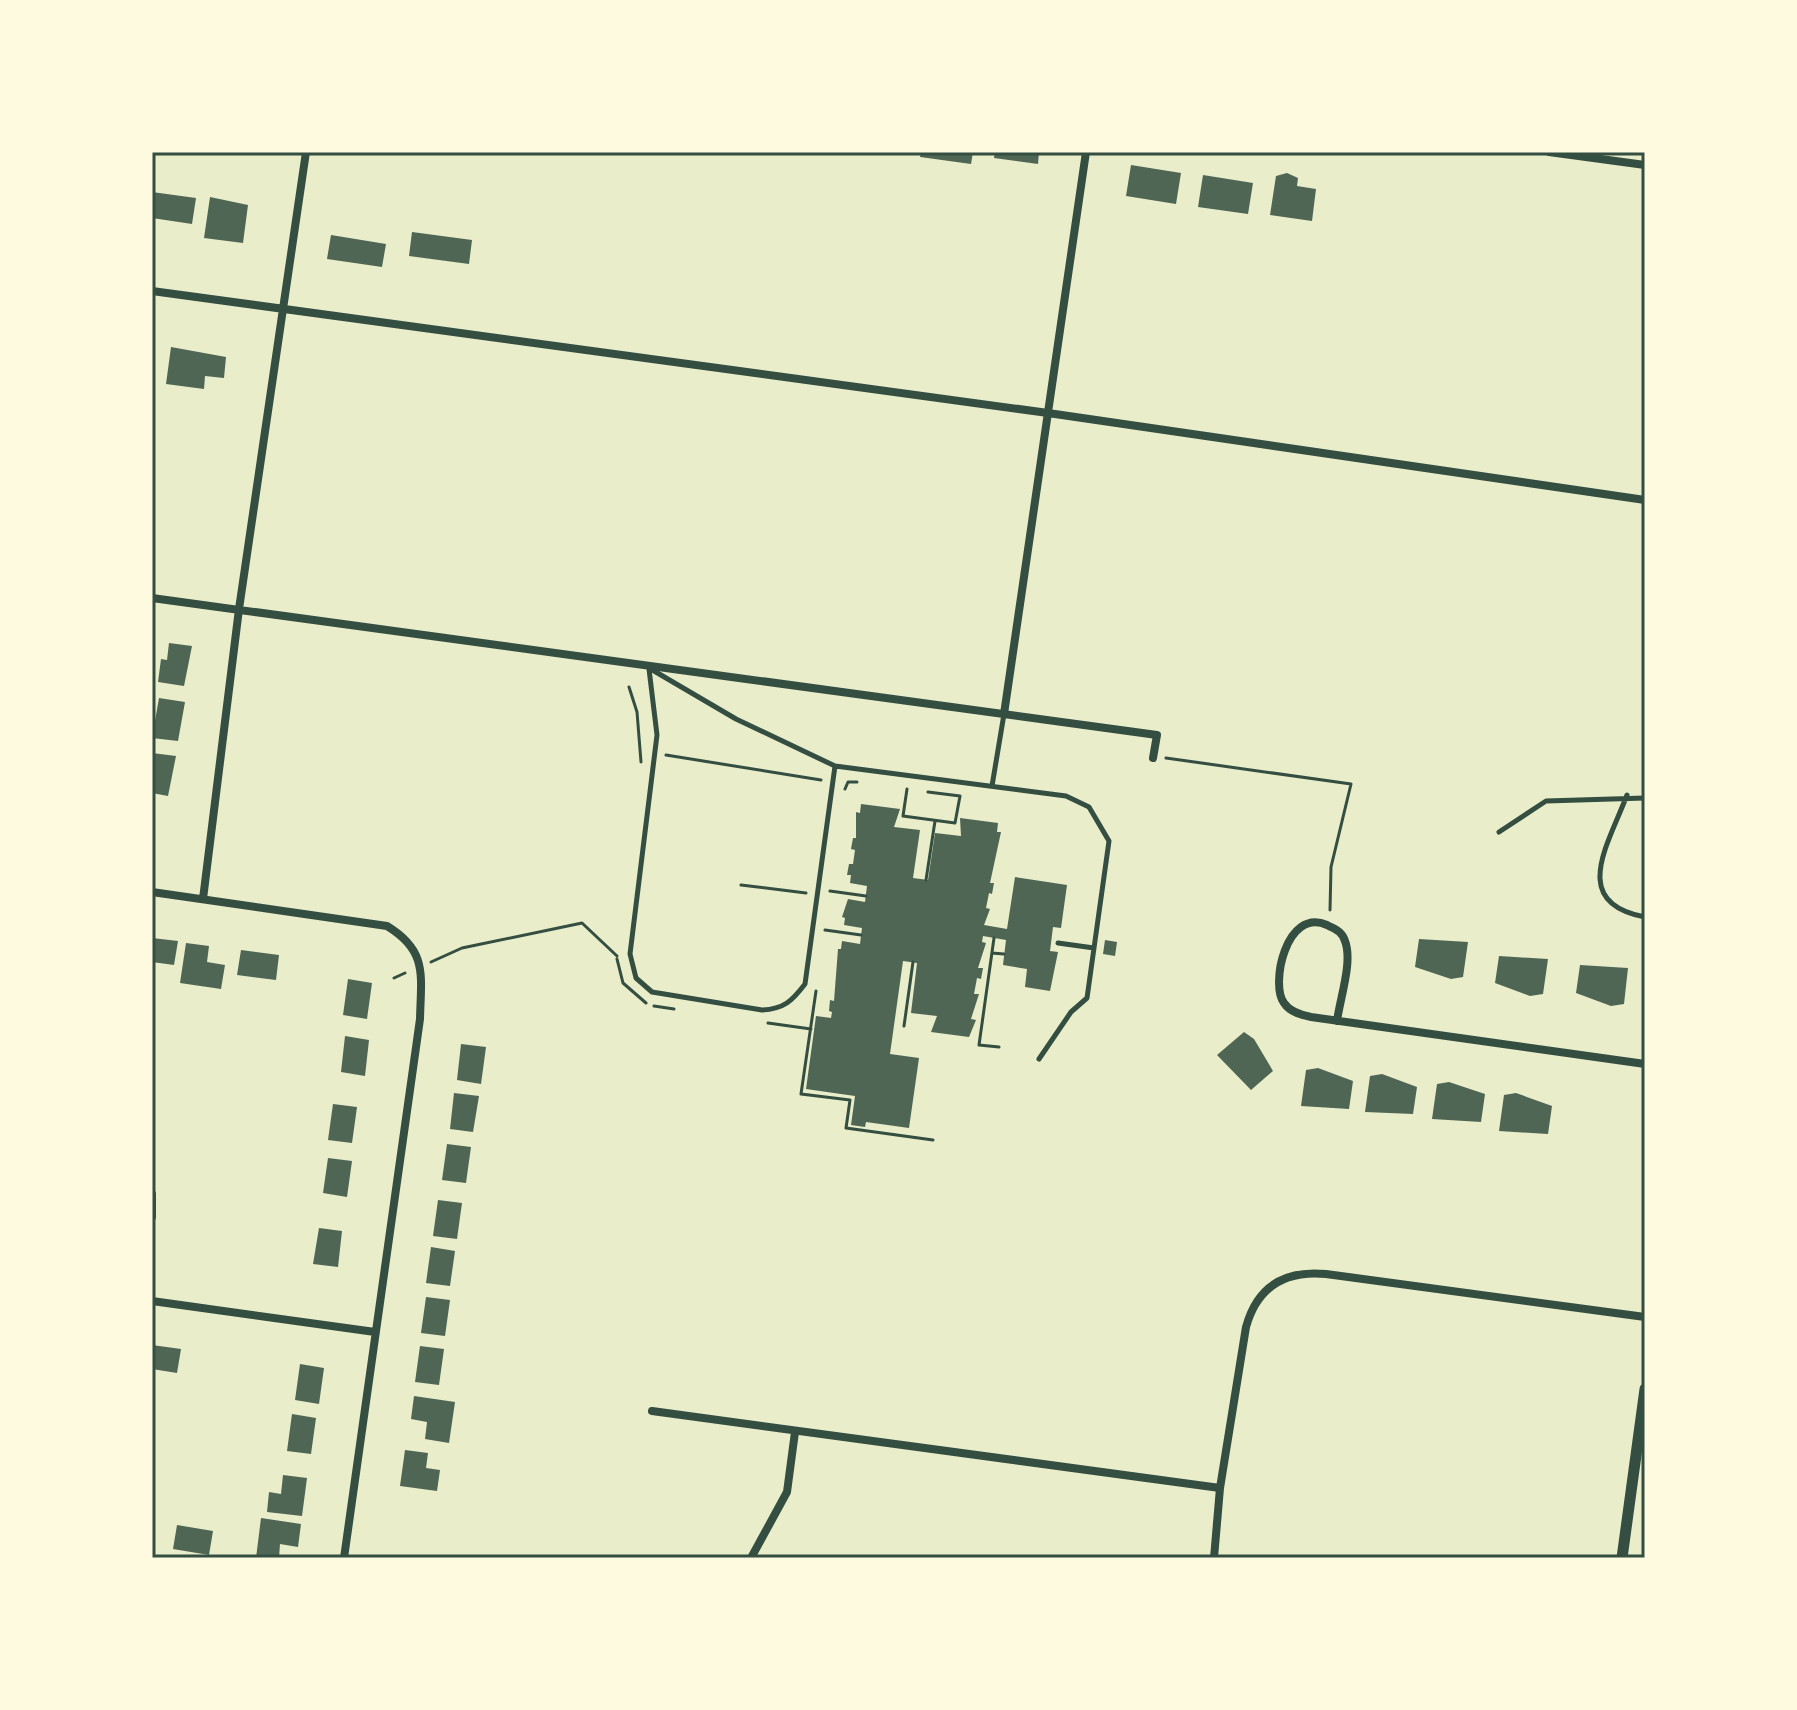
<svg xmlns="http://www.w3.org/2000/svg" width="1797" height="1710" font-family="'Golos Text',sans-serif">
<rect width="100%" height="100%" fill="#e9edc9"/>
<!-- building -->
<path fill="#4f6655" d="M921,152H973L971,164L920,157Z
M995,152H1039L1038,164L994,158Z
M1131,165L1181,173L1176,204L1126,196Z
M1287,173L1298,178L1297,186L1316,189L1312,221L1270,215L1276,176Z
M1203,175L1253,183L1248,214L1198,207Z
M152,192L196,198L192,224L152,218Z
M210,197L248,205L243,243L204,238Z
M412,232L472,240L469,264L409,256Z
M331,235L386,244L382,267L327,259Z
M171,347L226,357L224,378L205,376L204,389L166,384Z
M169,643L192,646L184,686L158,682L161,659L167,660Z
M159,698L185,702L178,741L152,738Z
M152,753L176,756L168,796L152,793Z
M861,804L900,809L894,827L920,830L913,878L928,880L935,833L961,836L960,818L998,823L997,832H1001L990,883H994L992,894L989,893L986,908L990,909L984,925L1007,929L1015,877L1067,885L1061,928L1053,927L1050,951L1058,952L1050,991L1025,987L1027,969L1003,965L1006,940L983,936L982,942L986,943L978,968H983L981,979L977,978L974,994H979L971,1019L976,1020L969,1037L931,1032L937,1016L911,1013L917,963L903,961L890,1054L919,1058L909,1128L866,1122L865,1127L851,1125L855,1096L806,1089L816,1016L831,1018L832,1012L829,1011L830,1000L834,1001L838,949H841L842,941L860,944L862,928L844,925L845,918L842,917L848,899L865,902L867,886L850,883L851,875H847L849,864H853L855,850L851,849L853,838H856V812L860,813Z
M152,938L178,941L174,965L152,962Z
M1419,939L1468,942L1463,977L1451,979L1415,967Z
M1105,940L1117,942L1115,956L1103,954Z
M186,943L209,946L207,962L225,965L221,989L180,983Z
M241,950L279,955L276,980L237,975Z
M1499,956L1548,959L1543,994L1530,996L1495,983Z
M1580,965L1628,968L1624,1004L1611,1006L1576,993Z
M348,979L372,983L367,1019L343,1015Z
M1244,1032L1254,1039L1273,1071L1251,1090L1217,1055Z
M345,1036L369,1040L365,1076L341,1072Z
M461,1044L486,1047L481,1084L457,1080Z
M1318,1068L1353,1081L1349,1109L1301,1106L1306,1070Z
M1382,1074L1417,1087L1413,1114L1365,1112L1370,1076Z
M1449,1082L1485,1094L1481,1122L1432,1119L1437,1084Z
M454,1093L479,1096L473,1132L450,1129Z
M1516,1093L1552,1106L1548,1134L1499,1131L1504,1095Z
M333,1104L357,1107L352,1143L328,1140Z
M447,1144L471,1147L466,1183L442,1180Z
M328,1158L352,1161L347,1197L323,1193Z
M438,1200L462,1203L457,1239L433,1236Z
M319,1228L342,1231L338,1267L313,1264Z
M431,1247L455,1251L450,1286L426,1283Z
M426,1297L450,1300L445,1336L421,1333Z
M152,1345L181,1349L177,1373L152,1369Z
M420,1346L444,1349L439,1385L415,1382Z
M300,1364L324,1368L319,1404L295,1400Z
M414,1396L455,1402L449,1443L425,1439L427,1422L411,1419Z
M292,1414L316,1418L311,1454L287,1451Z
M405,1450L428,1453L426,1468L440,1470L437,1491L400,1486Z
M283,1475L307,1478L302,1516L267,1512L269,1492L281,1494Z
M261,1518L301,1524L298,1547L280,1544L279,1558H256Z
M177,1525L213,1531L209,1555L173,1549Z"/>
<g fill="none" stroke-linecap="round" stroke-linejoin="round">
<!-- path -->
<path stroke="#344e41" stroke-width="3" d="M629,687L637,712L641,762
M666,755L821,780
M1166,758L1351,784L1331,867L1330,910
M845,789L848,782H857
M907,789L903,816L955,823L960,796L928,792
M926,880L935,821
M741,885L806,893
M830,891L866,896
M825,930L861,935
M994,938L979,1045L999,1047
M992,953L1004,954
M617,959L623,983L646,1003
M431,962L462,948L582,923L617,956
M394,978L405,973
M816,991L801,1094L850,1100L846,1128L933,1140
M654,1006L674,1009
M768,1023L811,1029
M904,1026L913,962"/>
<!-- service -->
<path stroke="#344e41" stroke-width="5" d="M649,668L736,719L835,766L1066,796L1089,807L1109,841L1087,998L1071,1012L1039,1059
M649,669L657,735L630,954L636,978L652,992L762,1010C784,1009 792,1001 805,984L835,766
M992,786L1004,714
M1627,795C1608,845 1569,903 1645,917
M1499,832L1546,801L1645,798
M1058,943L1094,948"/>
<!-- minor -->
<path stroke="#344e41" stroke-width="8" d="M1549,152L1645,165
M152,291L1048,413L1645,500
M152,598L1157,735L1153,758
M1004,714L1086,152
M152,892L387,926C428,951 421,975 420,1019L344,1558
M203,899L239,609L306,152
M1337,1021C1340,998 1353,962 1345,941C1342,931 1335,929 1327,925C1286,907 1270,985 1284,1003C1290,1012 1301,1015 1311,1017L1645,1064
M152,1194V1217
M152,1301L375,1332
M652,1411L1220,1488
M751,1558L787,1492L795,1432
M1214,1558L1220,1488L1246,1327C1257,1287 1284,1270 1326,1274L1645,1317"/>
<!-- tertiary -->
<path stroke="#344e41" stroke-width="11" d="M1622,1558L1645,1389"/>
</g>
<!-- border -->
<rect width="1797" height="1710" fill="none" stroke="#fefae0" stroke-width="308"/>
<rect x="154" y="154" width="1489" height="1402" fill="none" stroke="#344e41" stroke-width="3"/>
</svg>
